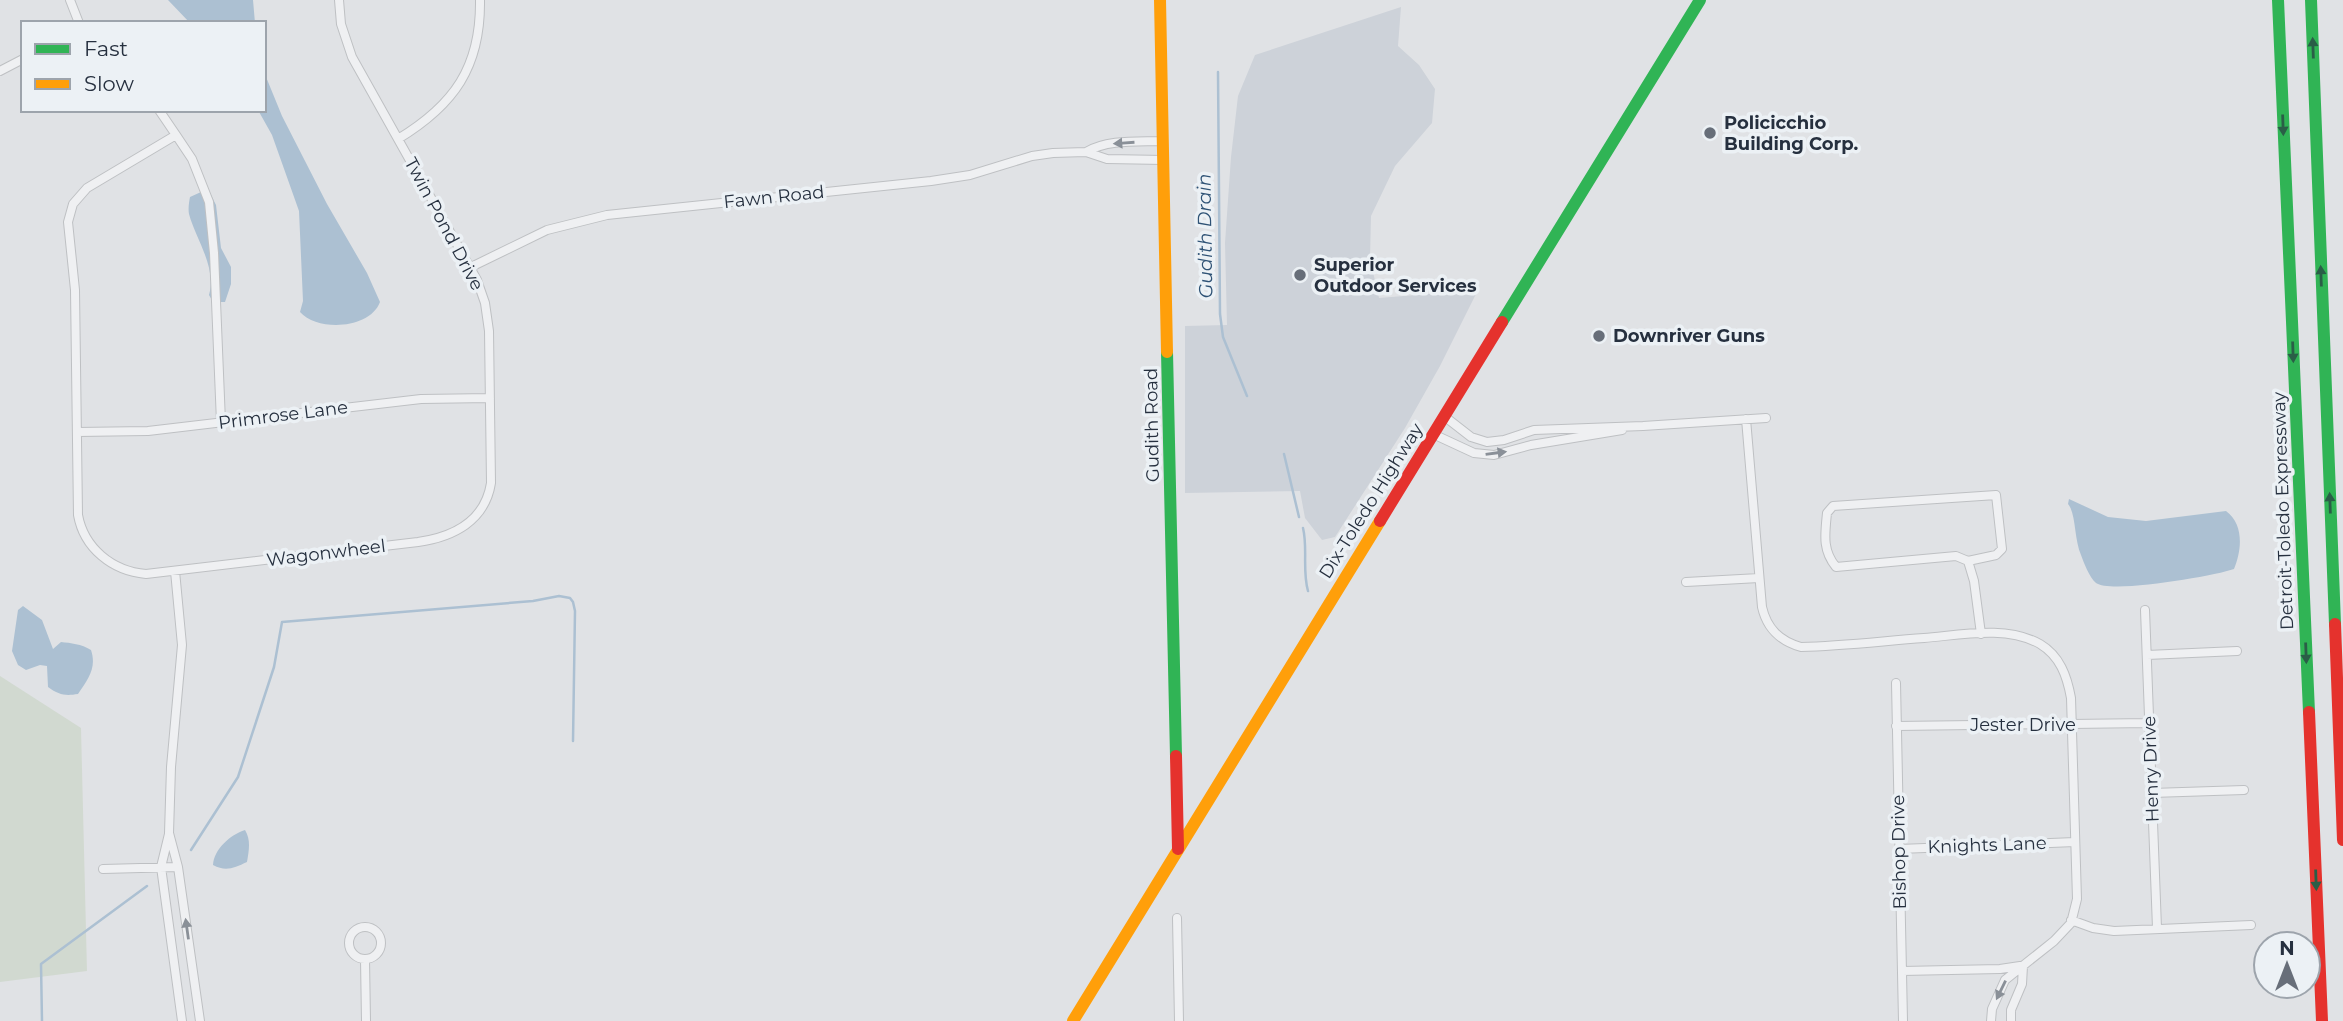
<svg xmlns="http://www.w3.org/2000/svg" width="2343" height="1021" font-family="Montserrat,sans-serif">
<rect width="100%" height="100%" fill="#e0e2e5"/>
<!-- built -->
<path fill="#cdd2d9" d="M1401,7L1398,46L1419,65L1435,89L1432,123L1395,166L1371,216L1370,259L1379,298L1478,290L1440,366L1405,428L1335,537L1322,540L1305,518L1300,491L1185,493V326L1227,325L1225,243L1231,157L1238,96L1255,55Z"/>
<!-- green -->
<path fill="#d1d9d0" d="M0,676L81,728L87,971L0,982Z"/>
<!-- water -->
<path fill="#acc0d2" d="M168,0H253L255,23H190Z
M264,72L282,116L327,204L367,273L380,302C370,329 318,332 300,312L303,301L299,211L272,135L258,110H264Z
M201,192L211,195L216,205L221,248L231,267V284L225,302H213L209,295C217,267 196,240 189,214C188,209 189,202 190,197Z
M2069,499L2108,517L2146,521L2226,511C2244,524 2242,550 2234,569C2214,576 2111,594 2096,583C2089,577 2084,563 2081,555C2074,539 2076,513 2068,504Z
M23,606L42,620L53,649L61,642C71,643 81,644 91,650C97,668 88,679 78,694C65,696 59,695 48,687L47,666L40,665L26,670L18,665L12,651L18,610Z
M245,830C251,840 249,850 247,862C234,868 226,872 213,865C214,849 230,835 245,830Z"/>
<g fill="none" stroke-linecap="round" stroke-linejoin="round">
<!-- stream -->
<path stroke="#acc0d2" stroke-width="2.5" d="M1218,72L1220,314L1223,337L1247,396
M1284,454L1299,517
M1303,528C1308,548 1302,570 1308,591
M191,850L238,777L274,667L282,622L533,601L559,596L570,598L573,602L575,611L573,741
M42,1021L41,964L147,886"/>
<!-- street casing -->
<g stroke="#bec0c3" stroke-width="10">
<path id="street" d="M70,0L79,23
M0,71L23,59
M159,110L176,135L87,188L73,204L68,222L75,290L78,515C84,548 112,571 146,574L418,542C453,537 485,521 491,483L489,331L485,303L477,280L352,57L341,24L339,0
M176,135L192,159L209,202L214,253L221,422
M398,139C454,105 481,67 480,0
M1086,152C1108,139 1138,142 1163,141
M469,268L547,230L607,215L931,181L970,175L1032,156L1053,153L1086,152L1107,159L1164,160
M1444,416L1471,437L1487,442L1504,440L1534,430L1643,426L1766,418
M1746,419L1762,607C1767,629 1780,641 1801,647C1842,646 1883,641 1924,638C1961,635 2006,625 2040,644C2060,656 2067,676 2071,698L2077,899L2071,923L2054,941L2005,980L1992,1009L1991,1021
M77,432L148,431L421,399L490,398
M1433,434L1474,453L1494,455L1531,445L1622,430
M1968,561L1996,555L2002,549L1996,495L1833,506L1827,513C1825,534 1822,550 1836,567L1956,556L1968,561L1974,581L1981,634
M175,571L182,645L171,767L169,833L178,867L200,1021
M1686,582L1759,578
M2145,610L2157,928
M2147,655L2237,651
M1896,683L1903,1021
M1896,726L2149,723
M2152,793L2244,790
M169,834L161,867L182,1021
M1899,849L2075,842
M103,869L178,867
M1177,918L1179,1021
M2071,920L2093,928L2114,931L2251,925
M349 943a16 16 0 1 1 32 0a16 16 0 1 1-32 0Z
M365,959L366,1021
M1902,971L2000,969L2020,966
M2011,1021V1010L2022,984L2023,966"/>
</g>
<!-- street -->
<use href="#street" stroke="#eff0f2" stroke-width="8"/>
<!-- fast -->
<path stroke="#30b455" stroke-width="12" d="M2278,0L2309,712
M2311,0L2335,624
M1502,322L1700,0
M1167,352L1176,756"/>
<!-- slow -->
<path stroke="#ff9f0a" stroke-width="12" d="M1160,0L1167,352
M1073,1021L1380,521"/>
<!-- jam -->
<path stroke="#e5322d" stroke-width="12" d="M1380,521L1502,322
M2335,624L2343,840
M2309,712L2322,1021
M1176,756L1178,849"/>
</g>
<!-- one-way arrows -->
<defs><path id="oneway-solid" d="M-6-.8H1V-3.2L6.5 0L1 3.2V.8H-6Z" transform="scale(1.75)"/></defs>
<g fill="#2a5e47">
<use href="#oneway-solid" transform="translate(2313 48) rotate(-92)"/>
<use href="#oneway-solid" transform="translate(2283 125) rotate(88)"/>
<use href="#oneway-solid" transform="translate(2321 276) rotate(-92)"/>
<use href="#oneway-solid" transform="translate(2293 352) rotate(88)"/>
<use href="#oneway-solid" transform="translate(2330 503) rotate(-92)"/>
<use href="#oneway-solid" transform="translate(2306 653) rotate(88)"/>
<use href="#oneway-solid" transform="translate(2316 880) rotate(88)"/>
</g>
<g fill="#8a9098">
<use href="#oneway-solid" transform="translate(1124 143) rotate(176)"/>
<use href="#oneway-solid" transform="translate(1496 453) rotate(-8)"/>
<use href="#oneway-solid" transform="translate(187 929) rotate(-98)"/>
<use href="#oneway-solid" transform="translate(2001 990) rotate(116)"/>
</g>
<!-- markers -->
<g fill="#676e79" stroke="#ecf1f5" stroke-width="2.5">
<circle cx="1710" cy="133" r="7"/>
<circle cx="1300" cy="275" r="7"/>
<circle cx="1599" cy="336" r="7"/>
</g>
<g text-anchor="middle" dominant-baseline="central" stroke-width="7" stroke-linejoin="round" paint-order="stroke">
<!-- poi labels -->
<g font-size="18" font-weight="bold" fill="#26303f" stroke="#ecf1f5" text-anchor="start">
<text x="1724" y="123">Policicchio<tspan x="1724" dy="21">Building Corp.</tspan></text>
<text x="1314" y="265">Superior<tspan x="1314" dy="21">Outdoor Services</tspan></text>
<text x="1613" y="336">Downriver Guns</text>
</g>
<!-- street labels -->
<g font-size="18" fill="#26303f" stroke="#ecf1f5">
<text transform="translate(774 197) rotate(-6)">Fawn Road</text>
<text transform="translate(444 224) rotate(62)">Twin Pond Drive</text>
<text transform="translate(283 415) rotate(-7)">Primrose Lane</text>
<text transform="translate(1152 425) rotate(-91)">Gudith Road</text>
<text transform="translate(1371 501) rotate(-58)">Dix-Toledo Highway</text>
<text transform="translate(2283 511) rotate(-92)">Detroit-Toledo Expressway</text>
<text transform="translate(326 553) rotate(-7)">Wagonwheel</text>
<text x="2023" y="725">Jester Drive</text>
<text transform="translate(2151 769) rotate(-92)">Henry Drive</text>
<text transform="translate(1987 845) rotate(-2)">Knights Lane</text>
<text transform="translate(1899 852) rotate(-91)">Bishop Drive</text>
</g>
<!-- water labels -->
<g font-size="19" font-style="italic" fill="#2e5275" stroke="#ecf1f5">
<text transform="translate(1205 236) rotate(-91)">Gudith Drain</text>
</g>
</g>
<!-- legend -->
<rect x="21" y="21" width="245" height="91" fill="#ecf1f5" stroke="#9da4ac" stroke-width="2"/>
<rect x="35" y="44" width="35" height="10" fill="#30b455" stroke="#9da4ac" stroke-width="2"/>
<text x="84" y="56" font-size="21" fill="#26303f">Fast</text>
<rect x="35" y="79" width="35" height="10" fill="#ff9f0a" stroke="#9da4ac" stroke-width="2"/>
<text x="84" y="91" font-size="21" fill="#26303f">Slow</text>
<!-- north arrow -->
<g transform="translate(2287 965)"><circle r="33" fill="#ecf1f5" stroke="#9da4ac" stroke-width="2"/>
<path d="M0-5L12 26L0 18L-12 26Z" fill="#676e79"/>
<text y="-10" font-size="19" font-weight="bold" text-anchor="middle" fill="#26303f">N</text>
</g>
</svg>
